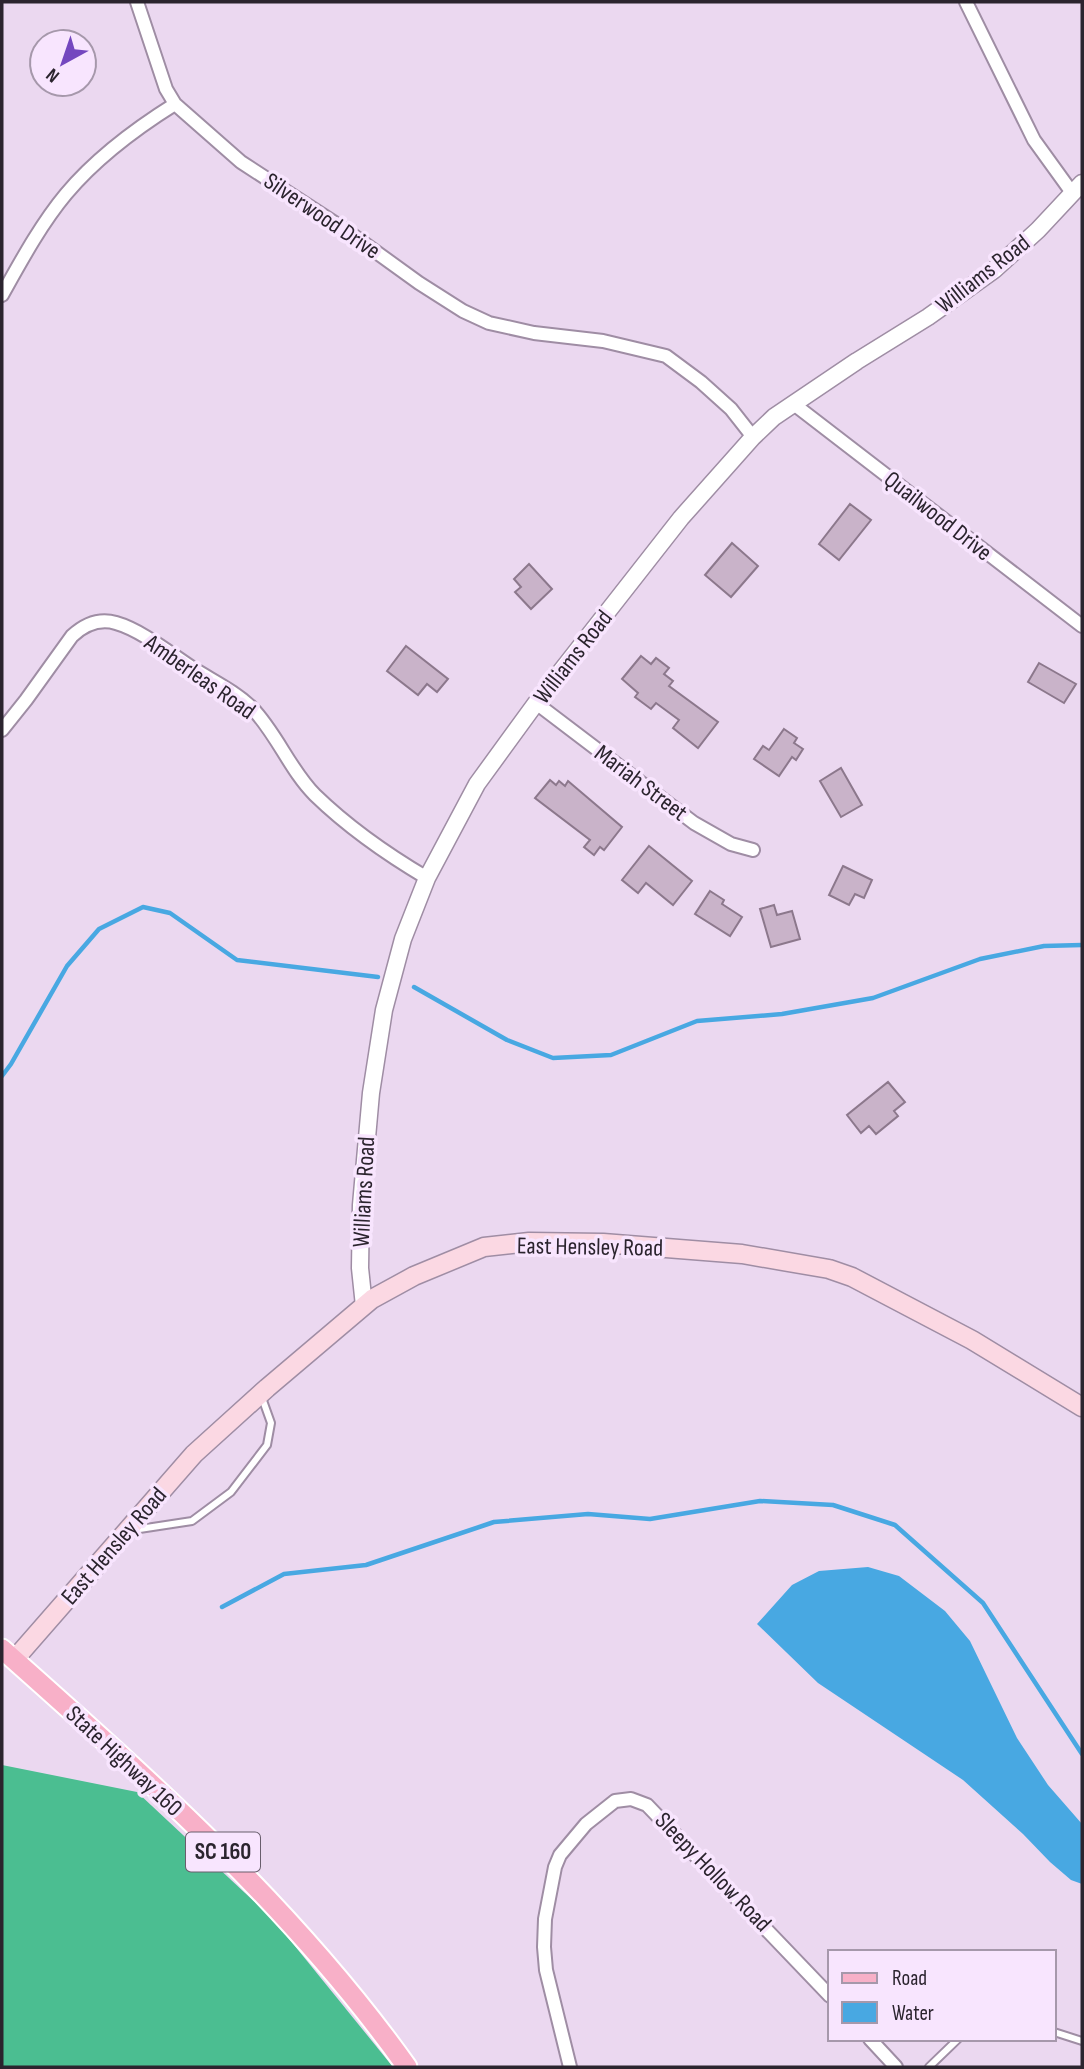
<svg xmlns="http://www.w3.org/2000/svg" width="1084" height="2069" font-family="'Sofia Sans Condensed',sans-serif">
<rect width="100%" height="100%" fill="#ebd8f0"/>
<!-- forest -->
<path fill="#4bbe91" d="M2,1765L137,1792L273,1919L393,2067H2Z"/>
<!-- water -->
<path fill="#48a8e2" d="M868,1567L899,1576L945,1611L970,1641L1017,1738L1048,1785L1082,1824V1884L1071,1880L1050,1862L1023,1834L963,1780L818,1683L757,1624L792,1585L819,1571Z"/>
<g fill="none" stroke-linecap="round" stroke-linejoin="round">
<!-- stream -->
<path stroke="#48a8e2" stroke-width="4.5" d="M414,987L507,1040L553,1058L611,1055L697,1021L782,1014L873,998L980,959L1044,946L1082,945
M2,1076L11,1064L67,966L99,929L143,907L170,913L237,960L378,977
M222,1607L284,1574L366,1565L494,1522L588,1514L650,1519L760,1501L833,1505L895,1525L983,1603L1082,1754"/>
</g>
<!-- building -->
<path fill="#c9b3c9" stroke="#8c788c" stroke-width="2" d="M850,504L871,520L839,560L819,544Z
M732,543L758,566L731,597L705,575Z
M529,564L552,589L531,609L515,592L521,587L514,579Z
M406,646L448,679L437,692L427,684L418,695L387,671Z
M641,656L651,664L656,658L669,668L664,674L673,681L669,686L718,722L698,748L673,728L679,720L656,703L651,709L635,697L638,693L622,679Z
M1039,663L1076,684L1064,703L1028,682Z
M784,729L797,738L794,743L803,749L796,760L792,757L779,776L754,759L763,746L769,750Z
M841,768L862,805L841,817L820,781Z
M550,780L556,785L559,781L565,786L568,781L622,827L604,850L600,847L594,855L584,847L590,840L535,798Z
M649,846L692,881L673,905L646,883L638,893L622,880Z
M843,866L872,880L864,898L855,894L849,905L829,895Z
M710,891L724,900L722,904L742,917L730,936L695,914Z
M774,905L777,915L792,911L800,939L771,947L760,909Z
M888,1082L905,1102L894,1111L898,1116L876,1134L869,1126L861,1133L847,1115Z"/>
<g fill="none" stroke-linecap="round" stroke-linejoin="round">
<!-- service casing -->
<g stroke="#9f8da4" stroke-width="10">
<path id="service" d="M133,1530L192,1521L231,1492L267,1445L271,1423L261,1395
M1054,2032L1082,2041
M929,2067L958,2039"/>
</g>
<!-- minor casing -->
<g stroke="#9f8da4" stroke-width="16">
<path id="minor" d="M137,2L166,89L175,104L241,162L347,231L419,283L463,311L489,323L534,333L603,341L666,356L701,382L731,409L753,437
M966,2L1034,140L1073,194
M2,295C21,261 41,224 66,194C97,157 135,129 175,104
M795,405L1082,626
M536,703L694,823L731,844L753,850
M2,730L26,700L72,636C84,625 99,618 116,623C141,630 171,654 194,669C213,681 236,692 252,708C277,734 290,770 315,795C348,827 388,855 427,878
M870,2039L896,2067
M570,2067L546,1970L544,1947L545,1919L555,1867L560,1855L586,1824L615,1801L631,1799L647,1805L830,1996"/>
</g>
<!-- tertiary casing -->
<g stroke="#9f8da4" stroke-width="19">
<path id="tertiary" d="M364,1306L360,1268L361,1205L371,1093L384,1010L403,939L427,878L477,784L536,703L681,518L753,437L774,417L857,361L928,317L994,270L1038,230L1082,183"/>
</g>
<!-- secondary casing -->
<g stroke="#9f8da4" stroke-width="21">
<path id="secondary" d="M14,1660L194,1454L267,1388L372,1299L414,1276L484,1247L529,1242L603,1243L742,1254L829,1269L852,1277L972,1340L1082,1407"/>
</g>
<!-- primary casing -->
<g stroke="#fff" stroke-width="23">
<path id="primary" d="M2,1649C147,1778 294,1908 407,2067"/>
</g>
<!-- service -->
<use href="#service" stroke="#fff" stroke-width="6"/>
<!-- minor -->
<use href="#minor" stroke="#fff" stroke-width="12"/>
<!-- tertiary -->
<use href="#tertiary" stroke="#fff" stroke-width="16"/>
<!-- secondary -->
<use href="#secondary" stroke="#fbd8e3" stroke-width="18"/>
<!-- primary -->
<use href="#primary" stroke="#f8b0c8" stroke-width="19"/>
</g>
<g text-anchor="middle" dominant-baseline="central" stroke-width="7" stroke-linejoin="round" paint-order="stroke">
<!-- shield labels -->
<rect fill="#f8e5fe" stroke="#685e6c" stroke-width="2" x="186" y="1832.5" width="74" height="39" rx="5"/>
<g font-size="23" font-weight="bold" fill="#2b242e">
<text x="223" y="1852">SC 160</text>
</g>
<!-- street labels -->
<g font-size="24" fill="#2b242e" stroke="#f8e5fe">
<text transform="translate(322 216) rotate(34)">Silverwood Drive</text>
<text transform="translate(983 274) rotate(-38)">Williams Road</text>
<text transform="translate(938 516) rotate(38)">Quailwood Drive</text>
<text transform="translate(573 657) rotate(-52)">Williams Road</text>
<text transform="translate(200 677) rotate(35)">Amberleas Road</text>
<text transform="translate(641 783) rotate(37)">Mariah Street</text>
<text transform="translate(364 1192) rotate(-87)">Williams Road</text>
<text transform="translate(590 1247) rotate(1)">East Hensley Road</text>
<text transform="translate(114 1546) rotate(-49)">East Hensley Road</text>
<text transform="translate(124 1761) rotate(43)">State Highway 160</text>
<text transform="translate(713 1872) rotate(46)">Sleepy Hollow Road</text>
</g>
</g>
<!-- border -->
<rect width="1084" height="2069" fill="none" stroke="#2b242e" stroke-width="7"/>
<!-- legend -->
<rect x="828" y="1950" width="228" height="91" fill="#f8e5fe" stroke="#a698ab" stroke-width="2"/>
<rect x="842" y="1973" width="35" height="10" fill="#f8b0c8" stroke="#a698ab" stroke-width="2"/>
<text x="892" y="1985" font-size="21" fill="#2b242e">Road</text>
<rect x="842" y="2002" width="35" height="21" fill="#48a8e2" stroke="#a698ab" stroke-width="2"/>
<text x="892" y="2020" font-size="21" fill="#2b242e">Water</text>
<!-- north arrow -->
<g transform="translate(63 63) rotate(220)"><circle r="33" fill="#f8e5fe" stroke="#a698ab" stroke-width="2"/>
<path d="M0-5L12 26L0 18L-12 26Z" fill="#7447bf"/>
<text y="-10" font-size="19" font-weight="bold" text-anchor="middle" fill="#2b242e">N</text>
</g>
</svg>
